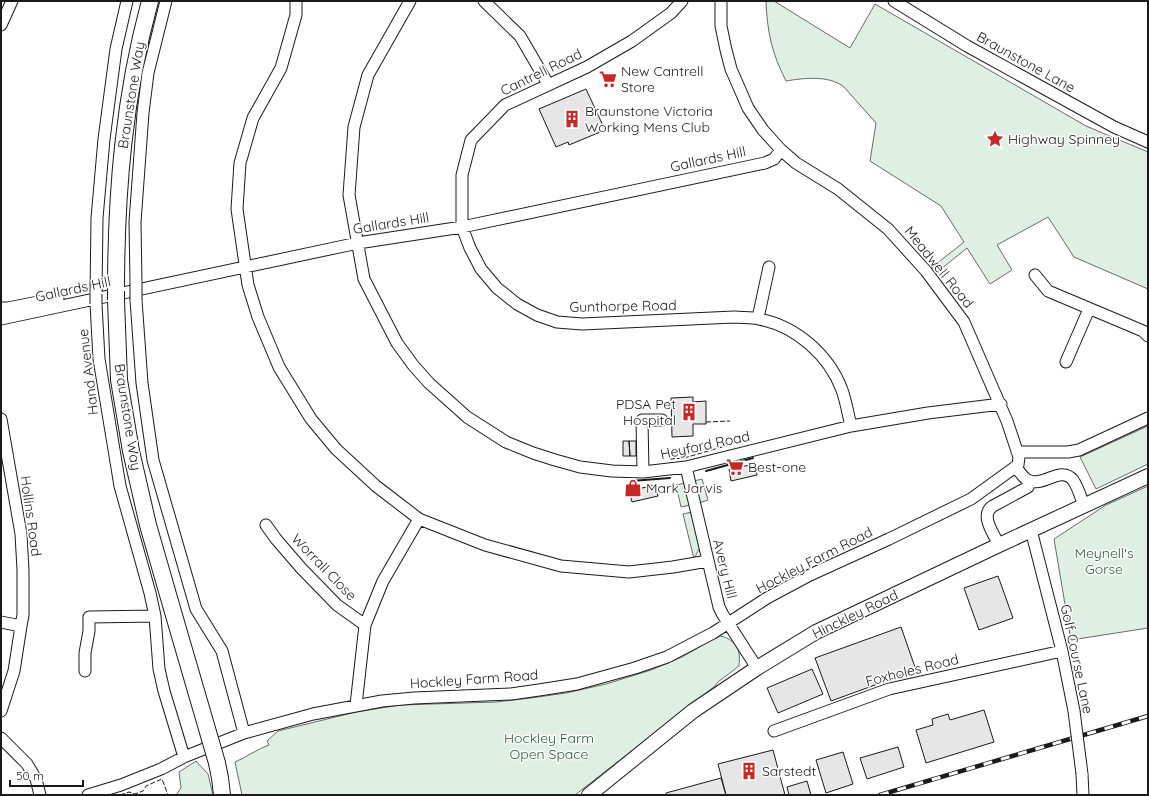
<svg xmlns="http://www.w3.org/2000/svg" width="1149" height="796" font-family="Quicksand,sans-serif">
<rect width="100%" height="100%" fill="#fff"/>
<!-- green -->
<path fill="#e0efe3" stroke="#6a6a6a" d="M766,1H774L850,48L875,4L1086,126L1148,152V289L1074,257L1048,217L997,245L1012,270L990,284L967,248L935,274L930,269L964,242L941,206L870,161L876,123L844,87C829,75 804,78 786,81C772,54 767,31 766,1Z
M1148,426V464L1096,489L1080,457Z
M702,479L708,500L699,503L694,481Z
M685,483L690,505L681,507L676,485Z
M1148,486V628L1071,640L1054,539L1106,505Z
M692,512L700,547L694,559L683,514Z
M720,636C729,637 737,644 739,653C740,656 739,662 739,666L718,682L715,686L575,795H242L235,762C247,757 257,749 269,745L267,741L278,731L356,712L400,705L496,702L531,698L566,693L606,684L651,670L682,657L715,638Z
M196,761L208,774L213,795H176L181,788L179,772Z"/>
<!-- building -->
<path fill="#e6e6e6" stroke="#1a1a1a" d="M586,89L605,130L569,145L568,142L556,147L539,109Z
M693,397V402L706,401V424H693V436L672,437L671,398Z
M623,441H629L630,456H623Z
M629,441H636V456H630Z
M755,464L757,475L731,481L729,469Z
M655,485L658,496L632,502L629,491Z
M998,576L1013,618L979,630L964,588Z
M901,627L916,670L831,701L815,658Z
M812,669L823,694L778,713L767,688Z
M984,710L994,742L926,763L916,730L933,725L932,719L948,714L950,720Z
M898,747L904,767L867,779L860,758Z
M773,750L785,795H726L718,764Z
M843,752L853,784L826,793L816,760Z
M721,778L726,795H666V793Z
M807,781L811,795H789L787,787Z"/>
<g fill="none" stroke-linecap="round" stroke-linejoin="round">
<!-- minor casing -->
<g stroke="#1a1a1a" stroke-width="13">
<path id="minor" d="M296,1V15L281,68L253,118L240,163L237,209L248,285L258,317L279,367L311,419L336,449L376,486L419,519L485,545L561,566L629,572L673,567L708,561
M410,1L368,75L354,127L349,195L364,279L397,343L413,365L429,383L467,417L506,442L533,453L555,460L580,467L612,471L643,472L686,467L851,426L928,413L1001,404
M484,1L520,36L548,84
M682,1L671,13L632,41L587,67L505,105L471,140L462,175V227L470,248L481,269L497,288L517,304L537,315L557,322L582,324L734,317C742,318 751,317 759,319C796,326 829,355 842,390C846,401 848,414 851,426
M894,1L967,46L1114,127L1148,142
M1,25L12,1
M1035,275L1048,291L1143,331L1148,336
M136,283L135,222L143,113L148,73L166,1
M96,294L97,218L104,139L116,49L127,1
M136,300L142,383L153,460L196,609L222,651L244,733
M96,304L99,359L120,486L150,593L155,616L159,669L164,691L184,757
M1,308H8L58,298
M758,318L769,267
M1,319L358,243L462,227L765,163L774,159L781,150
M1066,362L1089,309
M1,419L21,534L23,570V615L21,626L14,671L1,711
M1017,452H1068L1079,450L1148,418
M686,467L719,607L723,615L757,668
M1016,467C1019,471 1022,476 1026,479C1042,490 1060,464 1073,480C1078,487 1081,498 1084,506
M643,472L642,420H662
M266,525L276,539L301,568L337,605L365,625
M1031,530L1062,651L1074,711
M999,545C994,534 979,515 993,506L1028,487L1030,482
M1,622L21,626
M85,671V653L89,631V617L155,616
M356,705L365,625L383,581L419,519
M774,731L889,689L1062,651
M1,738L27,764L36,779L40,795
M1082,774L1083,795
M88,795L121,785L161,769L184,757L244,733L313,714L382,701L414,698L511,694L539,690L577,684L635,668L667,657L713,633L767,598L810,575L889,539L971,499L1018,465L1019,457L1007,421L964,322L926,271L888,229L838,189L796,163L781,150L763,130L748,108L731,69L726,50L721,26V1"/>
</g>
<!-- major casing -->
<g stroke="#1a1a1a" stroke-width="16">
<path id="major" d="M589,795L693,711L757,668L816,632L999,545L1148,476"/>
</g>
<!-- highway casing -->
<g stroke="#1a1a1a" stroke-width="18">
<path id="highway" d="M116,291C116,192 124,96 150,1
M116,300L119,380L131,451L148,525L171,605
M217,763L220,778L222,795"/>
</g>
<!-- minor -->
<use href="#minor" stroke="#fff" stroke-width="11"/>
<!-- major -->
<use href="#major" stroke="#fff" stroke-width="14"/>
<!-- highway -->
<use href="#highway" stroke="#fff" stroke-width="16"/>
<!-- rail casing -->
<g stroke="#1a1a1a" stroke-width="4.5">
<path id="rail" d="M880,795L1148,716"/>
</g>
<!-- rail -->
<use href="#rail" stroke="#fff" stroke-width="3" stroke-dasharray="9" stroke-linecap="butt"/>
<!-- minor-bridge casing -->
<g stroke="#1a1a1a" stroke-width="13" stroke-linecap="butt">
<path id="minor-bridge" d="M136,283V300
M96,294V304
M1074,711L1082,774"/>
</g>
<!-- highway-bridge casing -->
<g stroke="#1a1a1a" stroke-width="18" stroke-linecap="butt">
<path id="highway-bridge" d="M116,291V300
M171,605L217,763"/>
</g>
<!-- minor-bridge -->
<use href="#minor-bridge" stroke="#fff" stroke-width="11"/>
<!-- highway-bridge -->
<use href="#highway-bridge" stroke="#fff" stroke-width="16"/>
<!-- fence -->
<path stroke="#1a1a1a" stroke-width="1" stroke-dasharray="5 2" stroke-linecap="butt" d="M706,422L730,421
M670,459L684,458L736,443
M120,795L129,792L135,794L143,791L146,786L162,779L168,795"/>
<!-- wall -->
<path stroke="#1a1a1a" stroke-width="2" d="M706,471L753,458
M631,481L670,478"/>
</g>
<!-- icons -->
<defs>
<g id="supermarket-bare" transform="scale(1.38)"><path d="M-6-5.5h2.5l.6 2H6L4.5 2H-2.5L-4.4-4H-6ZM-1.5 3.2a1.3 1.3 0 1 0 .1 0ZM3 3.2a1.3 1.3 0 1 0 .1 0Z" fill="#c62828" stroke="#fff" stroke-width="2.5" paint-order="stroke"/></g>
<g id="building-bare" transform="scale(1.38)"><path d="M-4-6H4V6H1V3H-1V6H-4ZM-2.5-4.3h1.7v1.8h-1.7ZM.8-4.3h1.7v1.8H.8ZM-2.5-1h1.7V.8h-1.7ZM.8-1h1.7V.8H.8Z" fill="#c62828" stroke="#fff" stroke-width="2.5" paint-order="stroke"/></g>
<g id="sight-bare" transform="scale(1.38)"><path d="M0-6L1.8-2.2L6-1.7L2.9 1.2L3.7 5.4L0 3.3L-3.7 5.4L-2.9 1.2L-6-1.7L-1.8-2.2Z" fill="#c62828" stroke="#fff" stroke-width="2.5" paint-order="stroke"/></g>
<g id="shop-bare" transform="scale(1.38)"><path d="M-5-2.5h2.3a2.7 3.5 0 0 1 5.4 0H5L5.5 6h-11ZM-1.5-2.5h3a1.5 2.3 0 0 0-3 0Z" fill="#c62828" stroke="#fff" stroke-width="2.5" paint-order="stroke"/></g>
</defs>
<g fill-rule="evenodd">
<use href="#supermarket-bare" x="608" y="79"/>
<use href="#building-bare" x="572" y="119"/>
<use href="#sight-bare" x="995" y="139"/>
<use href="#building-bare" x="689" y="412"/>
<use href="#supermarket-bare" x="735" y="467"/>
<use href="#shop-bare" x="633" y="488"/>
<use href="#building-bare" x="749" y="771"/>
</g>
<g text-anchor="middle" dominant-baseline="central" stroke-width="3" stroke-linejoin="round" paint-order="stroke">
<!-- street labels -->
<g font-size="14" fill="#1a1a1a" stroke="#fff">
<text transform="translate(1026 62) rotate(29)">Braunstone Lane</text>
<text transform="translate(541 72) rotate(-26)">Cantrell Road</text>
<text transform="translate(131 95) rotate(-81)">Braunstone Way</text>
<text transform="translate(708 159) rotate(-12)">Gallards Hill</text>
<text transform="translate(391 223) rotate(-9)">Gallards Hill</text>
<text transform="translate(939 267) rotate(51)">Meadwell Road</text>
<text transform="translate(73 289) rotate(-12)">Gallards Hill</text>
<text transform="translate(623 306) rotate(-1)">Gunthorpe Road</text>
<text transform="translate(88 372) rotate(-97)">Hand Avenue</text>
<text transform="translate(128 417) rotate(81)">Braunstone Way</text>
<text transform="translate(705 445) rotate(-12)">Heyford Road</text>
<text transform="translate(31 516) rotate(82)">Hollins Road</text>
<text transform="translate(814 560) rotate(-27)">Hockley Farm Road</text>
<text transform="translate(324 567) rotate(46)">Worrall Close</text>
<text transform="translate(725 569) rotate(76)">Avery Hill</text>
<text transform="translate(855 614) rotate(-26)">Hinckley Road</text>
<text transform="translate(1077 659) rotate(78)">Golf Course Lane</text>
<text transform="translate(912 670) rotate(-14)">Foxholes Road</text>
<text transform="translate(474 679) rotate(-4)">Hockley Farm Road</text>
</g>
<!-- poi labels -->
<g font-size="14" fill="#1a1a1a" stroke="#fff" text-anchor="start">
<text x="621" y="71">New Cantrell<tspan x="621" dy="16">Store</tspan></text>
<text x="585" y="111">Braunstone Victoria<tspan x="585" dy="16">Working Mens Club</tspan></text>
<text x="1008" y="139">Highway Spinney</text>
<text x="676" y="404" text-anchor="end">PDSA Pet<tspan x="676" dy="16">Hospital</tspan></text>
<text x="748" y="467">Best-one</text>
<text x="646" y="488">Mark Jarvis</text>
<text x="762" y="771">Sarstedt</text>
</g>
<!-- park labels -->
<g font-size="14" fill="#2b5a34" stroke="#fff">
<text x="1104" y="553">Meynell's<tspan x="1104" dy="16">Gorse</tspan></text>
<text x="549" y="738">Hockley Farm<tspan x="549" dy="16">Open Space</tspan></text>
</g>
</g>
<!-- border -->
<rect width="1149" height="796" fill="none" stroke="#1a1a1a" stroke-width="4"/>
<!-- scale -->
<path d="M10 780v6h73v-6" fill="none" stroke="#1a1a1a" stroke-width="2"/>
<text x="16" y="780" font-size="12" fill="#1a1a1a" stroke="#ffffff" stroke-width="3" paint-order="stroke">50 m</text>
</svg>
